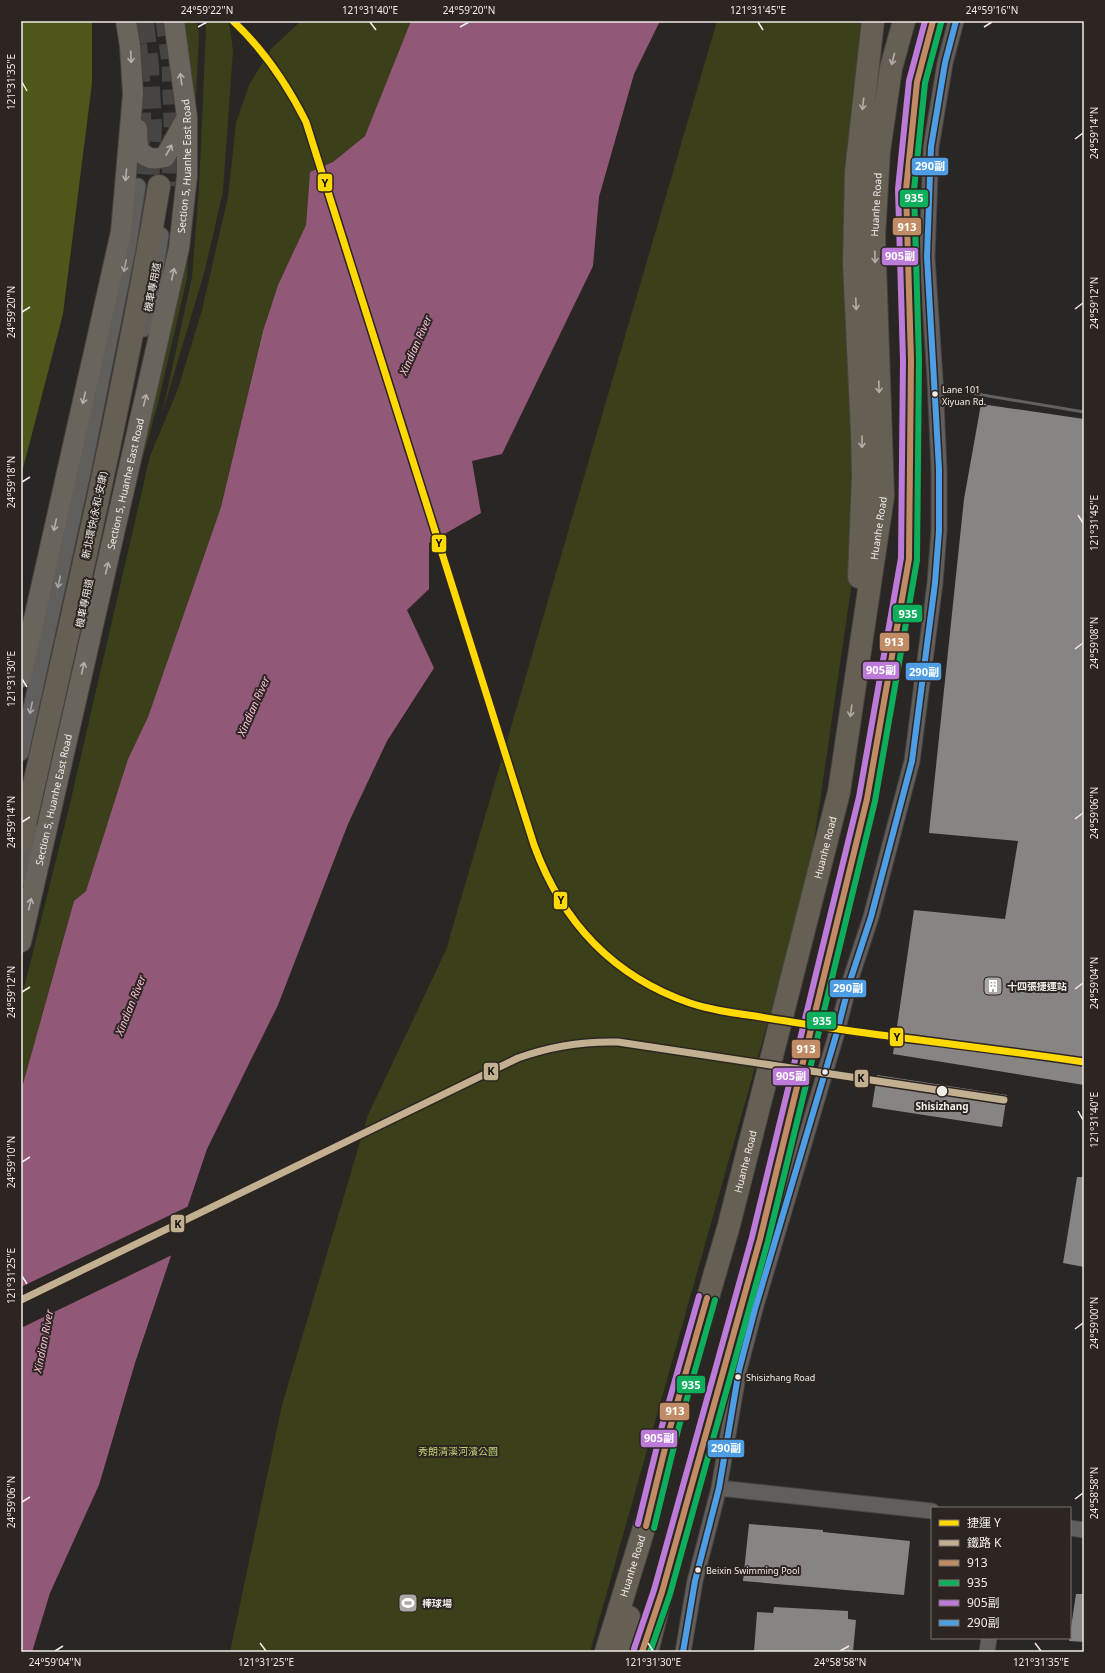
<svg xmlns="http://www.w3.org/2000/svg" width="1105" height="1673" font-family="'Noto Sans','Noto Sans TC',sans-serif">
<rect width="100%" height="100%" fill="#292624"/>
<!-- green -->
<path fill="#3b401a" d="M184,21H196L199,34L187,278L158,403L122,534L183,244Z
M205,21H229L233,51L223,191L205,270L162,414L192,277L199,187L206,30Z
M301,21L412,22L365,136L333,162L310,172L306,225L278,285L263,331L221,507L148,717L128,759L86,891L74,901L21,1091V1000L69,808L150,456L178,389L202,310L228,197L236,123L249,85L271,49Z
M717,21H870L851,589L809,876L590,1652H230L282,1405L368,1115L446,950Z"/>
<!-- forest -->
<path fill="#4f561a" d="M21,21H92V83L63,314L21,476Z"/>
<!-- water -->
<path fill="#925877" d="M411,21H660L634,74L599,197L593,266L502,454L472,461L481,513L429,543V589L407,610L434,668L387,741L348,824L278,1005L207,1149L135,1363L99,1485L50,1593L32,1652H21V1091L74,901L86,891L128,759L148,717L221,507L263,331L278,285L306,225L310,172L333,162L365,136Z"/>
<!-- pier -->
<path fill="#292624" d="M191,1205L174,1254L21,1328V1287Z"/>
<!-- building -->
<path fill="#888483" d="M981,404L1084,419V1085L893,1054L914,910L1005,919L1018,841L929,833L964,499Z
M877,1075L1007,1095L1002,1127L872,1107Z
M1077,1177H1084V1267L1063,1263Z
M749,1524L823,1530V1532L910,1541L904,1595L743,1581Z
M1076,1594H1084V1642L1069,1641Z
M774,1607L848,1611V1619L856,1620L853,1652H754L757,1612L773,1613Z"/>
<g fill="none" stroke-linecap="round" stroke-linejoin="round">
<!-- minor-tunnel -->
<path stroke="#474442" stroke-width="15" stroke-dasharray="15 8" stroke-linecap="butt" d="M137,21L142,68L144,128L138,186
M163,21L169,63L171,125L169,186"/>
<!-- highway-tunnel -->
<path stroke="#474442" stroke-width="22" stroke-dasharray="22 11" stroke-linecap="butt" d="M143,21L148,67L151,127L148,186"/>
<!-- minor casing -->
<g stroke="#474342" stroke-width="17">
<path id="minor" d="M144,329L154,282L161,235
M21,753L84,468L128,249L138,186
M21,878L32,831
M719,1488L932,1511
M1070,1528L1084,1530
M683,1652L695,1581L719,1488L739,1370L755,1309L837,1032L850,981L871,917L912,761L935,583L939,531V469L935,379L927,257L931,147L945,63L956,21
M987,1652L989,1638"/>
</g>
<!-- major casing -->
<g stroke="#474342" stroke-width="22">
<g id="major">
<path d="M137,129L138,150C148,159 152,160 165,157L186,119"/>
<path d="M21,677L121,232L133,94L130,46L126,21"/>
<path id="s1" d="M21,942L179,248L187,176V117L174,21"/>
</g>
</g>
<!-- highway casing -->
<g stroke="#474342" stroke-width="24">
<g id="highway">
<path d="M859,577L863,475L862,432L854,263L856,172L873,21"/>
<path d="M21,842C70,624 122,406 159,186"/>
<path id="s2" d="M606,1652L648,1515L670,1428L729,1225L839,792L883,496L874,236L879,151L891,68L904,21"/>
<path d="M623,1652L629,1617"/>
<path d="M647,1652L662,1592L760,1239L867,799L909,559L911,360L906,190L917,82L933,21"/>
</g>
</g>
<!-- minor -->
<use href="#minor" stroke="#615e5c" stroke-width="15"/>
<!-- major -->
<use href="#major" stroke="#6a655c" stroke-width="20"/>
<!-- highway -->
<use href="#highway" stroke="#666054" stroke-width="22"/>
<!-- rail -->
<path stroke="#636160" stroke-width="3" d="M971,393L1084,412"/>
<!-- bus-1 casing -->
<g stroke="#2c2521" stroke-width="9">
<path id="bus-1" d="M646,1526L670,1428L707,1298
M642,1652L662,1592L760,1239L867,799L909,559L911,360L906,190L917,82L933,21"/>
</g>
<!-- bus-2 casing -->
<g stroke="#2c2521" stroke-width="9">
<path id="bus-2" d="M654,1528L678,1430L715,1300
M650,1652L670,1594L768,1241L875,801L917,560L919,360L914,190L925,83L941,23"/>
</g>
<!-- bus-3 casing -->
<g stroke="#2c2521" stroke-width="9">
<path id="bus-3" d="M638,1524L662,1426L699,1296
M634,1649L654,1590L752,1237L859,797L901,558L903,360L898,189L909,81L925,21"/>
</g>
<!-- bus-4 casing -->
<g stroke="#2c2521" stroke-width="9">
<path id="bus-4" d="M683,1652L695,1581L719,1488L739,1370L755,1309L837,1032L850,981L871,917L912,761L935,583L939,531V469L927,257L931,147L945,63L956,21"/>
</g>
<!-- bus-1 -->
<use href="#bus-1" stroke="#c18c65" stroke-width="6"/>
<!-- bus-2 -->
<use href="#bus-2" stroke="#0daf5c" stroke-width="6"/>
<!-- bus-3 -->
<use href="#bus-3" stroke="#bd7bd9" stroke-width="6"/>
<!-- bus-4 -->
<use href="#bus-4" stroke="#4d9ee5" stroke-width="6"/>
<!-- rail-1 casing -->
<g stroke="#2c2521" stroke-width="10">
<path id="rail-1" d="M21,1300L518,1058C551,1046 582,1041 618,1042L1004,1100"/>
</g>
<!-- rail-1 -->
<use href="#rail-1" stroke="#c3b091" stroke-width="7"/>
<!-- metro-1 casing -->
<g stroke="#2c2521" stroke-width="10">
<path id="metro-1" d="M233,21C264,50 287,84 306,122L534,845C562,922 612,976 690,1003C711,1010 733,1013 755,1016C790,1022 824,1027 858,1032C934,1042 1009,1051 1084,1062"/>
</g>
<!-- metro-1 -->
<use href="#metro-1" stroke="#ffd900" stroke-width="7"/>
</g>
<!-- one-way arrows -->
<defs><path id="oneway-shaft" d="M-6 0H5M1.5-3L5.5 0L1.5 3" fill="none" stroke-width="1.6" stroke-linecap="round" stroke-linejoin="round"/></defs>
<g stroke="#b4afaa">
<use href="#oneway-shaft" transform="translate(131 57) rotate(87)"/>
<use href="#oneway-shaft" transform="translate(181 79) rotate(-98)"/>
<use href="#oneway-shaft" transform="translate(169 150) rotate(-61)"/>
<use href="#oneway-shaft" transform="translate(126 175) rotate(95)"/>
<use href="#oneway-shaft" transform="translate(173 274) rotate(-77)"/>
<use href="#oneway-shaft" transform="translate(84 398) rotate(103)"/>
<use href="#oneway-shaft" transform="translate(145 400) rotate(-77)"/>
<use href="#oneway-shaft" transform="translate(55 525) rotate(103)"/>
<use href="#oneway-shaft" transform="translate(107 568) rotate(-77)"/>
<use href="#oneway-shaft" transform="translate(83 668) rotate(-77)"/>
<use href="#oneway-shaft" transform="translate(30 904) rotate(-77)"/>
</g>
<g stroke="#b2ada6">
<use href="#oneway-shaft" transform="translate(893 59) rotate(105)"/>
<use href="#oneway-shaft" transform="translate(863 104) rotate(97)"/>
<use href="#oneway-shaft" transform="translate(875 257) rotate(88)"/>
<use href="#oneway-shaft" transform="translate(856 304) rotate(87)"/>
<use href="#oneway-shaft" transform="translate(879 387) rotate(88)"/>
<use href="#oneway-shaft" transform="translate(862 442) rotate(90)"/>
<use href="#oneway-shaft" transform="translate(851 711) rotate(98)"/>
</g>
<g stroke="#a9a5a2">
<use href="#oneway-shaft" transform="translate(125 266) rotate(102)"/>
<use href="#oneway-shaft" transform="translate(59 582) rotate(103)"/>
<use href="#oneway-shaft" transform="translate(31 708) rotate(102)"/>
</g>
<!-- ticks -->
<path fill="none" stroke="#f1ece9" stroke-width="1.5" d="M370,22L376,30M758,22L763,30M198,27L207,22M460,27L469,22M984,27L992,22M22,82L27,91M1075,139L1083,133M1075,309L1083,303M22,312L30,307M22,482L30,477M1078,515L1083,523M1075,649L1083,643M22,679L27,687M1075,819L1083,813M22,822L30,817M1075,989L1083,983M22,992L30,987M1078,1111L1083,1120M22,1162L30,1157M22,1276L27,1284M1075,1329L1083,1323M1075,1499L1083,1493M22,1502L30,1497M260,1643L266,1651M648,1643L653,1651M1035,1643L1041,1651M55,1651L63,1646M840,1651L849,1646"/>
<!-- icons -->
<defs>
<g id="building-square" transform="scale(1)"><rect x="-9" y="-9" width="18" height="18" rx="4" fill="#aba7a4" stroke="#2c2521"/><path d="M-4-6H4V6H1V3H-1V6H-4ZM-2.5-4.3h1.7v1.8h-1.7ZM.8-4.3h1.7v1.8H.8ZM-2.5-1h1.7V.8h-1.7ZM.8-1h1.7V.8H.8Z" fill="#fff"/></g>
<g id="stadium-square" transform="scale(1)"><rect x="-9" y="-9" width="18" height="18" rx="4" fill="#aba7a4" stroke="#2c2521"/><path d="M0-5a6.5 5 0 1 0 0 10a6.5 5 0 1 0 0-10ZM-3.5-1.8h7v3.6h-7Z" fill="#fff"/></g>
</defs>
<g fill-rule="evenodd">
<use href="#building-square" x="993" y="986"/>
<use href="#stadium-square" x="408" y="1603"/>
</g>
<!-- markers -->
<g fill="#f1ece9" stroke="#2c2521" stroke-width="1.5">
<circle cx="935" cy="394" r="3.5"/>
<circle cx="825" cy="1072" r="3.5"/>
<circle cx="942" cy="1091" r="6"/>
<circle cx="738" cy="1377" r="3.5"/>
<circle cx="698" cy="1570" r="3.5"/>
</g>
<g text-anchor="middle" dominant-baseline="central" stroke-width="4" stroke-linejoin="round" paint-order="stroke">
<!-- bus labels -->
<g font-size="9" fill="#f1ece9" stroke="#2c2521" text-anchor="start">
<text x="942" y="389">Lane 101<tspan x="942" dy="12">Xiyuan Rd.</tspan></text>
<text x="746" y="1377">Shisizhang Road</text>
<text x="706" y="1570">Beixin Swimming Pool</text>
</g>
<!-- street labels -->
<g font-size="10" fill="#f1ece9" stroke="#2c2521">
<text stroke="none"><textPath href="#s1" startOffset="794">Section 5, Huanhe East Road</textPath></text>
<text stroke="none"><textPath href="#s2" startOffset="1482">Huanhe Road</textPath></text>
<text transform="translate(152 287) rotate(-79)">機車專用道</text>
<text stroke="none"><textPath href="#s1" startOffset="470">Section 5, Huanhe East Road</textPath></text>
<text transform="translate(94 515) rotate(-78)">新北環快(永和-安康)</text>
<text stroke="none"><textPath href="#s2" startOffset="1158">Huanhe Road</textPath></text>
<text transform="translate(84 603) rotate(-78)">機車專用道</text>
<text stroke="none"><textPath href="#s1" startOffset="146">Section 5, Huanhe East Road</textPath></text>
<text stroke="none"><textPath href="#s2" startOffset="834">Huanhe Road</textPath></text>
<text stroke="none"><textPath href="#s2" startOffset="510">Huanhe Road</textPath></text>
<text stroke="none"><textPath href="#s2" startOffset="90">Huanhe Road</textPath></text>
</g>
<!-- poi labels -->
<g font-size="10" font-weight="bold" fill="#f1ece9" stroke="#2c2521" text-anchor="start">
<text x="1007" y="986">十四張捷運站</text>
<text x="422" y="1603">棒球場</text>
</g>
<!-- stop labels -->
<g font-size="10" font-weight="bold" fill="#f1ece9" stroke="#2c2521">
<text x="942" y="1106">Shisizhang</text>
</g>
<!-- park labels -->
<g font-size="10" fill="#c3d372" stroke="#2c2521">
<text x="458" y="1451">秀朗清溪河濱公園</text>
</g>
<!-- water labels -->
<g font-size="11" font-style="italic" fill="#f7bfdb" stroke="#2c2521">
<text transform="translate(415 345) rotate(-66)">Xindian River</text>
<text transform="translate(253 706) rotate(-66)">Xindian River</text>
<text transform="translate(130 1005) rotate(-68)">Xindian River</text>
<text transform="translate(43 1341) rotate(-79)">Xindian River</text>
</g>
</g>
<g stroke="#2c2521" stroke-width="1.5">
<rect x="911" y="157" width="38" height="19" rx="4" fill="#4d9ee5"/>
<rect x="317" y="173" width="16" height="19" rx="4" fill="#ffd900"/>
<rect x="899" y="189" width="30" height="19" rx="4" fill="#0daf5c"/>
<rect x="892" y="217" width="30" height="19" rx="4" fill="#c18c65"/>
<rect x="881" y="247" width="38" height="19" rx="4" fill="#bd7bd9"/>
<rect x="431" y="534" width="16" height="19" rx="4" fill="#ffd900"/>
<rect x="892" y="604" width="31" height="19" rx="4" fill="#0daf5c"/>
<rect x="879" y="632" width="31" height="20" rx="4" fill="#c18c65"/>
<rect x="862" y="661" width="38" height="19" rx="4" fill="#bd7bd9"/>
<rect x="905" y="662" width="37" height="19" rx="4" fill="#4d9ee5"/>
<rect x="553" y="891" width="15" height="19" rx="4" fill="#ffd900"/>
<rect x="829" y="979" width="38" height="19" rx="4" fill="#4d9ee5"/>
<rect x="806" y="1011" width="31" height="19" rx="4" fill="#0daf5c"/>
<rect x="889" y="1027" width="15" height="20" rx="4" fill="#ffd900"/>
<rect x="791" y="1039" width="30" height="20" rx="4" fill="#c18c65"/>
<rect x="483" y="1062" width="16" height="19" rx="4" fill="#c3b091"/>
<rect x="772" y="1067" width="38" height="19" rx="4" fill="#bd7bd9"/>
<rect x="854" y="1069" width="15" height="19" rx="4" fill="#c3b091"/>
<rect x="170" y="1214" width="15" height="19" rx="4" fill="#c3b091"/>
<rect x="676" y="1375" width="30" height="19" rx="4" fill="#0daf5c"/>
<rect x="659" y="1402" width="31" height="19" rx="4" fill="#c18c65"/>
<rect x="640" y="1429" width="38" height="19" rx="4" fill="#bd7bd9"/>
<rect x="707" y="1439" width="38" height="19" rx="4" fill="#4d9ee5"/>
</g>
<g font-size="11" text-anchor="middle" font-weight="bold" fill="#fff">
<text x="930" y="170">290副</text>
<text x="914" y="202">935</text>
<text x="907" y="231">913</text>
<text x="900" y="260">905副</text>
<text x="908" y="618">935</text>
<text x="894" y="646">913</text>
<text x="881" y="674">905副</text>
<text x="924" y="676">290副</text>
<text x="848" y="992">290副</text>
<text x="822" y="1025">935</text>
<text x="806" y="1053">913</text>
<text x="791" y="1080">905副</text>
<text x="691" y="1389">935</text>
<text x="675" y="1415">913</text>
<text x="659" y="1442">905副</text>
<text x="726" y="1452">290副</text>
</g>
<g font-size="11" text-anchor="middle" font-weight="bold" fill="#111">
<text x="325" y="187">Y</text>
<text x="439" y="547">Y</text>
<text x="561" y="904">Y</text>
<text x="897" y="1041">Y</text>
<text x="491" y="1075">K</text>
<text x="861" y="1082">K</text>
<text x="178" y="1228">K</text>
</g>
<!-- border -->
<rect width="1105" height="1673" fill="none" stroke="#2c2521" stroke-width="44"/>
<!-- legend -->
<rect x="931" y="1507" width="140" height="132" fill="#2c2521" stroke="#7b7571"/>
<rect x="939" y="1520" width="20" height="6" fill="#ffd900" stroke="#7b7571"/>
<text x="967" y="1527" font-size="12" fill="#f1ece9">捷運 Y</text>
<rect x="939" y="1540" width="20" height="6" fill="#c3b091" stroke="#7b7571"/>
<text x="967" y="1547" font-size="12" fill="#f1ece9">鐵路 K</text>
<rect x="939" y="1560" width="20" height="6" fill="#c18c65" stroke="#7b7571"/>
<text x="967" y="1567" font-size="12" fill="#f1ece9">913</text>
<rect x="939" y="1580" width="20" height="6" fill="#0daf5c" stroke="#7b7571"/>
<text x="967" y="1587" font-size="12" fill="#f1ece9">935</text>
<rect x="939" y="1600" width="20" height="6" fill="#bd7bd9" stroke="#7b7571"/>
<text x="967" y="1607" font-size="12" fill="#f1ece9">905副</text>
<rect x="939" y="1620" width="20" height="6" fill="#4d9ee5" stroke="#7b7571"/>
<text x="967" y="1627" font-size="12" fill="#f1ece9">290副</text>
<rect x="22" y="22" width="1061" height="1629" fill="none" stroke="#f1ece9" stroke-width="1.5"/>
<g font-size="10" text-anchor="middle" fill="#f1ece9">
<text x="207" y="14">24°59'22"N</text>
<text x="370" y="14">121°31'40"E</text>
<text x="469" y="14">24°59'20"N</text>
<text x="758" y="14">121°31'45"E</text>
<text x="992" y="14">24°59'16"N</text>
<text transform="translate(11 82) rotate(-90)" y="4">121°31'35"E</text>
<text transform="translate(1094 133) rotate(-90)" y="4">24°59'14"N</text>
<text transform="translate(1094 303) rotate(-90)" y="4">24°59'12"N</text>
<text transform="translate(11 312) rotate(-90)" y="4">24°59'20"N</text>
<text transform="translate(11 482) rotate(-90)" y="4">24°59'18"N</text>
<text transform="translate(1094 523) rotate(-90)" y="4">121°31'45"E</text>
<text transform="translate(1094 643) rotate(-90)" y="4">24°59'08"N</text>
<text transform="translate(11 679) rotate(-90)" y="4">121°31'30"E</text>
<text transform="translate(1094 813) rotate(-90)" y="4">24°59'06"N</text>
<text transform="translate(11 822) rotate(-90)" y="4">24°59'14"N</text>
<text transform="translate(1094 983) rotate(-90)" y="4">24°59'04"N</text>
<text transform="translate(11 992) rotate(-90)" y="4">24°59'12"N</text>
<text transform="translate(1094 1120) rotate(-90)" y="4">121°31'40"E</text>
<text transform="translate(11 1162) rotate(-90)" y="4">24°59'10"N</text>
<text transform="translate(11 1276) rotate(-90)" y="4">121°31'25"E</text>
<text transform="translate(1094 1323) rotate(-90)" y="4">24°59'00"N</text>
<text transform="translate(1094 1493) rotate(-90)" y="4">24°58'58"N</text>
<text transform="translate(11 1502) rotate(-90)" y="4">24°59'06"N</text>
<text x="55" y="1666">24°59'04"N</text>
<text x="266" y="1666">121°31'25"E</text>
<text x="653" y="1666">121°31'30"E</text>
<text x="840" y="1666">24°58'58"N</text>
<text x="1041" y="1666">121°31'35"E</text>
</g>
</svg>
